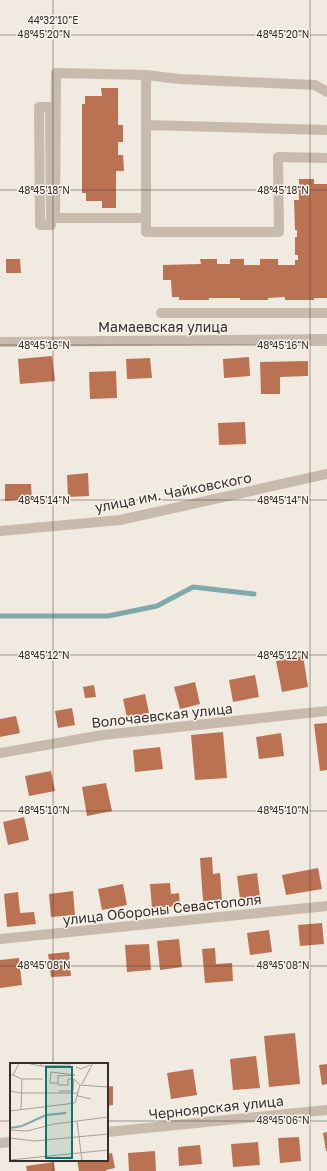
<svg xmlns="http://www.w3.org/2000/svg" width="327" height="1171" font-family="'Golos Text',sans-serif">
<rect width="100%" height="100%" fill="#f1eae0"/>
<g fill="none" stroke-linecap="round" stroke-linejoin="round">
<!-- stream -->
<path stroke="#81a8ab" stroke-width="5" d="M0,616H108L157,606L193,587L254,594"/>
</g>
<!-- building -->
<path fill="#bb7253" d="M101,88H118V125H123V142H118V155H123L124,171H116V208H102V201H86V193H82V104H85V96H102Z
M299,179H314V184H327V298H314V300H285V297L268,298V300H240V298H209V300H179V297H172L171,280H163V265L201,264L200,259H217V264H230V259H244V265H260V259H278V265H295V260H298V255H295V237H297V230H295L294,200H299Z
M6,259H20L21,273H6Z
M52,356L55,381L20,384L18,359Z
M249,357L250,376L224,378L223,359Z
M150,358L152,378L127,379L126,359Z
M308,361V376L280,377V394H261L260,362Z
M116,371L117,398L90,399L89,372Z
M245,422L246,444L219,445L218,423Z
M88,473L89,496L68,497L67,475Z
M5,484H31L32,499L5,501Z
M303,656L308,687L282,692L276,661Z
M255,675L259,697L233,702L229,680Z
M195,682L200,704L180,709L174,687Z
M94,685L96,697L85,698L83,687Z
M145,694L149,713L127,718L123,699Z
M72,708L75,725L58,728L55,711Z
M16,716L20,733L0,737V719Z
M327,723V770L320,771L314,724Z
M223,732L227,778L195,780L191,735Z
M281,733L284,756L259,759L256,737Z
M160,747L163,769L135,772L133,750Z
M51,771L55,791L29,796L25,776Z
M106,783L112,811L87,816L82,787Z
M24,817L29,840L8,845L3,822Z
M212,857L213,874L220,873L222,900L203,901L200,858Z
M318,868L322,889L286,895L282,875Z
M257,873L260,897L240,899L237,876Z
M170,883L171,894L179,893L180,906L152,908L150,884Z
M123,884L127,905L102,910L98,889Z
M73,891L75,915L51,917L49,894Z
M18,892L20,913L34,912L36,924L7,927L4,894Z
M322,923L324,944L300,946L298,925Z
M269,930L272,952L250,955L247,933Z
M179,939L182,967L160,970L157,941Z
M149,944L151,970L127,972L125,945Z
M215,948L216,964L232,963L233,981L205,983L202,949Z
M69,952L71,976L51,977L48,954Z
M19,958L22,985L0,988V960Z
M295,1033L300,1084L269,1087L264,1036Z
M256,1056L260,1088L233,1090L230,1059Z
M327,1064V1084L322,1085L319,1065Z
M193,1069L197,1095L171,1099L167,1073Z
M113,1086V1105L107,1106V1087Z
M327,1132V1151H326L323,1133Z
M299,1137L301,1161L280,1163L278,1138Z
M258,1142L260,1165L233,1167L231,1144Z
M200,1145L202,1164L179,1166L178,1147Z
M155,1151L156,1171H129L128,1153Z
M112,1153L115,1168L106,1170V1171H79L77,1160H107V1154Z
M54,1162L55,1171H27L26,1166Z"/>
<g fill="none" stroke-linecap="round" stroke-linejoin="round">
<!-- service -->
<path stroke="#c8baac" stroke-width="10" d="M146,75V232H279L278,157L327,158
M39,107H50L51,225H40Z
M146,125L327,130
M146,218H55L56,73L146,75L179,79L315,85L327,92
M161,313H327"/>
<!-- minor -->
<path stroke="#c8baac" stroke-width="10" d="M0,342L327,339
M0,531L120,520L327,474
M0,753L103,735L327,711
M0,939L327,906
M107,1132L327,1110
M0,1143L11,1142"/>
</g>
<!-- ticks -->
<path fill="none" stroke="#372f2b" stroke-width="1" stroke-opacity="0.45" d="M53,0V1064M310,0V1171M0,35H327M0,190H327M0,345H327M0,500H327M0,655H327M0,811H327M0,966H327M0,1121H11M107,1121H327M53,1160V1171"/>
<g text-anchor="middle" dominant-baseline="central" stroke-width="3" stroke-linejoin="round" paint-order="stroke">
<!-- street labels -->
<g font-size="14" fill="#372f2b" stroke="#f9f3ec">
<text x="163" y="326">Мамаевская улица</text>
<text transform="translate(173 492) rotate(-11)">улица им. Чайковского</text>
<text transform="translate(162 715) rotate(-6)">Волочаевская улица</text>
<text transform="translate(162 909) rotate(-6)">улица Обороны Севастополя</text>
<text transform="translate(216 1107) rotate(-6)">Черноярская улица</text>
</g>
</g>
<!-- overview -->
<g transform="translate(10 1063)">
<rect width="98" height="98" fill="#f1eae0"/>
<path fill="none" stroke="#81a8ab" stroke-width="2" d="M0,65L12,63L36,52L56,50"/>
<path fill="none" stroke="#a79f98" stroke-width="1" d="M17,0L30,3M32,0L30,3L61,2M66,4L71,6L80,2M0,11L12,16H33M3,12L9,0M48,12V22H58V16H64L70,22M48,13L65,12L41,9L40,20H48M72,21L83,0M70,22L98,24M0,28L11,30H67M49,28H63L64,16M67,30L68,33L81,36M11,47L12,16M0,48L65,40L70,22M67,58L72,98M0,67L17,68L44,61L98,54M0,75L24,78L98,71M0,97L98,87"/>
<path fill="#0f766e" fill-opacity="0.15" stroke="#0f766e" stroke-width="2" d="M36,4H62V95H36Z"/>
<rect width="98" height="98" fill="none" stroke="#372f2b" stroke-width="2"/>
</g>
<g font-size="10" text-anchor="middle" fill="#372f2b" stroke="#f9f3ec" stroke-width="3" stroke-linejoin="round" paint-order="stroke">
<text x="53" y="24">44°32'10"E</text>
<text x="44" y="38">48°45'20"N</text>
<text x="283" y="38">48°45'20"N</text>
<text x="44" y="194">48°45'18"N</text>
<text x="283" y="194">48°45'18"N</text>
<text x="44" y="349">48°45'16"N</text>
<text x="283" y="349">48°45'16"N</text>
<text x="44" y="504">48°45'14"N</text>
<text x="283" y="504">48°45'14"N</text>
<text x="44" y="659">48°45'12"N</text>
<text x="283" y="659">48°45'12"N</text>
<text x="44" y="814">48°45'10"N</text>
<text x="283" y="814">48°45'10"N</text>
<text x="44" y="969">48°45'08"N</text>
<text x="283" y="969">48°45'08"N</text>
<text x="283" y="1124">48°45'06"N</text>
</g>
</svg>
